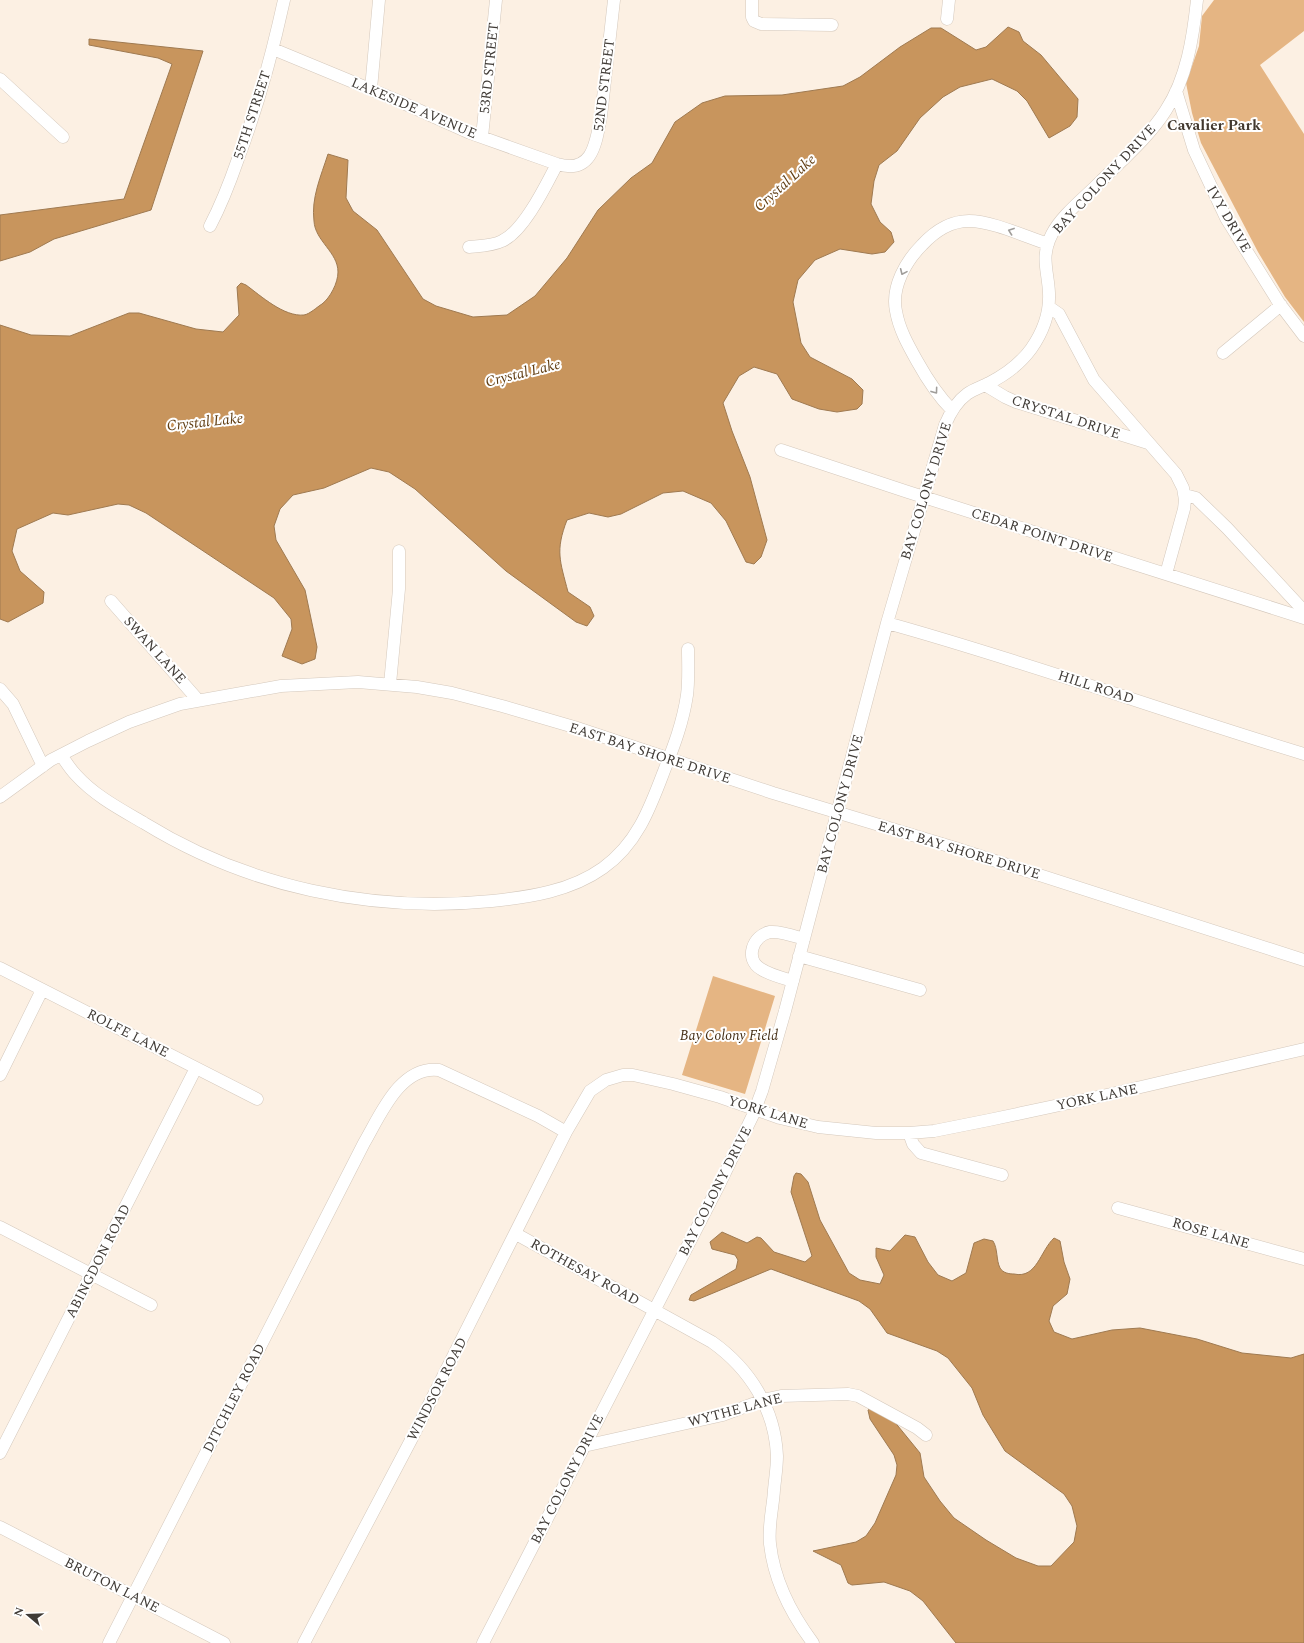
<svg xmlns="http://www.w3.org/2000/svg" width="1304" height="1643" font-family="Spectral,serif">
<rect width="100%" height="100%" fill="#fcf0e3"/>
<!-- green -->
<path fill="#e5b583" d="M1214,0H1304V31L1260,65L1304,134V322L1285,297L1258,252L1201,143L1192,113L1186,83L1199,46L1202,16Z
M713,976L775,996L745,1094L682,1075Z"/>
<!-- water -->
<path fill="#c8955d" stroke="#9f7a51" d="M1008,27L1019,32L1023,41L1041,55L1078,99L1077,117L1070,126L1049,138L1027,101L1017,91L992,79L960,87L943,97L920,118L897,151L879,165L874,181L871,204L880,222L891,232L894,242L885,252L872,254L840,249L815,260L798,280L793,302L801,343L810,357L852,379L863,390L862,404L857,409L837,412L819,409L792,399L777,374L754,367L739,376L723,403L732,431L750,477L767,540L761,557L754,564L746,562L726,521L711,503L683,491L663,493L621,514L608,517L589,513L567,520C555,551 560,561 568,592L590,607L594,616L587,626L576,622L506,571L415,489L389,472L371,468L324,488L293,495L280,509L274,526L276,540L305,590L317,647L315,659L302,664L282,656L292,629L291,619L274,598L146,513L129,505L118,504L68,515L53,513L17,529L12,551L20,571L44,592L43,603L8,622L0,619V325L31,335L70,336L129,313H139L196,329L223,332L239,315L237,287L241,283L246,285C261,296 284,317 304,315C310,314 317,307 322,304C330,298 338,283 338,272C338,252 315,241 314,221C311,198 321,176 328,154L348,160L346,198L353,211L377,230L423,299L436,306L473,317L507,315L535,296L567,258L598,210L631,178L652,163L675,122L702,103L725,96L782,95L843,86L860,77L900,47L931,28H941L976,50L986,47Z
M89,39L203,51L151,210L54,239L30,252L0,261V215L124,199L172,64L158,58L89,45Z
M796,1173L801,1174L808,1182L820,1220L849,1273L860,1280L880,1284L884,1275L876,1257V1248L890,1251L905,1235L915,1237L928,1262L938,1275L952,1281L966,1273L974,1243L984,1239L993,1241C998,1249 996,1260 1000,1268C1003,1273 1009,1274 1014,1274C1037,1279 1040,1251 1054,1238L1060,1241L1064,1262L1070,1279L1067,1294L1053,1306L1049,1321L1054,1332L1072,1339L1112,1330L1140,1328L1197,1339L1242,1353L1291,1358L1304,1354V1643H956L923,1601L910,1591L884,1582L852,1585L848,1583L841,1565L813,1551L856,1542L866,1536L875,1523L896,1475L897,1465L894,1455L870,1419L868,1410L874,1407L889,1415L920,1453L924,1477L940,1501L954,1518L986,1540L1016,1558L1038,1566H1051L1074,1542L1077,1526L1072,1506L1064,1494L1005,1451L983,1415L972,1388L948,1358L937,1351L887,1333L870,1309L859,1301L771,1269L694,1301L689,1300L691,1295L736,1269L738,1260L735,1255L712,1249L710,1242L722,1232L747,1243L757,1237L761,1238L774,1252L805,1262L812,1256L791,1192L794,1176Z"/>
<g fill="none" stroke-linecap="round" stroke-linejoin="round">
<!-- minor casing -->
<g stroke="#d4c8bc" stroke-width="13">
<path id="minor" d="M752,0V17L754,21L761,24L832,25
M947,19L949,0
M273,49L394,99L470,133L557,164C593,175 596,142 601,116L614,0
M0,79L63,137
M371,89L379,0
M1176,91L1194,150L1226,218L1279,303L1304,336
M482,137L496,0
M210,226C221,205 230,182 238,159C258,106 272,55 284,0
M469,247C480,246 492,246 502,241C524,231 546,185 557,164
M1049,307L1059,314L1094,380L1176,474L1183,488L1185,500L1184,509L1166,574
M1223,353L1281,305
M985,385L1005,397L1016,402L1148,443
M952,410C937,395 927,379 917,361C908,345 899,329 896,311C891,287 906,261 922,245C934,232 950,221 969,221C992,221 1026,237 1048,244
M781,450L908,492L1304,618
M1185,495L1196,498L1227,528L1304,611
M111,601L198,700
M887,623C1028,662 1165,712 1304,754
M390,684L399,589V551
M0,689L13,704L43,766
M61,755C66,762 70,769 76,775C95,796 120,809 144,823C248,887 371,913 492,901C530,897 571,891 603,868C637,844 650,808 664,771C674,746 683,722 687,695C689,680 688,664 688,649
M0,797L51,760L88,741L129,722L180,704L281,686L358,682L417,687L452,693L502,706L574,727L773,793L952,847L1304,960
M799,956L920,990
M0,968L257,1099
M793,981C783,978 770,975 761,969C744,959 753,935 770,932C781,931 794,936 804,939
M0,1075L42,990
M909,1133L913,1144L921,1153L1002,1175
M1118,1208L1304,1259
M0,1227L151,1305
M516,1234L712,1342C750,1369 775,1409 777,1456C777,1467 775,1479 774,1490C773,1508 768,1525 770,1544C774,1580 792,1615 813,1643
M584,1446L723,1415L763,1400L781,1396L848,1394L858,1396L917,1428L926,1435
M0,1453L196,1068
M0,1527L224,1643
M109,1643L364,1143C380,1116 400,1065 439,1070L538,1116L566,1132
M304,1643L411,1440L566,1132L590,1091L606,1080L623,1075H633L673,1084L720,1097L780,1118L818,1127L876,1133H909L934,1131L989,1120L1111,1094L1304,1049
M483,1643L720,1183L753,1115L762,1091L785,1011L887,623L945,425C950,413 956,402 967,394C974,389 982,387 989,383C1005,375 1020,364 1031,349C1043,332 1050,314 1049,293C1048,270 1040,257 1052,234C1061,216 1084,198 1099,183C1122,160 1149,137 1166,110C1187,78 1193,37 1197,0"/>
</g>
<!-- minor -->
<use href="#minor" stroke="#fff" stroke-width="12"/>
</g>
<!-- one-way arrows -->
<defs><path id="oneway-chevron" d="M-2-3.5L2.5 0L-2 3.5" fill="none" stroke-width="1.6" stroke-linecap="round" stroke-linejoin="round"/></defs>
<g stroke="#a09d9a">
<use href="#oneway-chevron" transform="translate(1011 231) rotate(-160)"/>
<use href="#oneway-chevron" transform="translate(903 272) rotate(114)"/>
<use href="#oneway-chevron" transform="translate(935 391) rotate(54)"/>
</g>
<g text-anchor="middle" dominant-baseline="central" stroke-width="4" stroke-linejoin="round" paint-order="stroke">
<!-- street labels -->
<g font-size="14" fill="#403b36" stroke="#fff">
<text transform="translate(489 68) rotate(-84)">53RD STREET</text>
<text transform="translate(604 85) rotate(-83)">52ND STREET</text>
<text transform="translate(414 108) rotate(23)">LAKESIDE AVENUE</text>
<text transform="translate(252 115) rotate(-72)">55TH STREET</text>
<text transform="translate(1104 179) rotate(-47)">BAY COLONY DRIVE</text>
<text transform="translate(1229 219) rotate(60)">IVY DRIVE</text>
<text transform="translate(1066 417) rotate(18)">CRYSTAL DRIVE</text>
<text transform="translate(926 491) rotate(-73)">BAY COLONY DRIVE</text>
<text transform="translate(1042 535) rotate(18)">CEDAR POINT DRIVE</text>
<text transform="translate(155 650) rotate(48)">SWAN LANE</text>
<text transform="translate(1096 687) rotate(18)">HILL ROAD</text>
<text transform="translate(650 753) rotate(18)">EAST BAY SHORE DRIVE</text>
<text transform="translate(840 804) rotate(-75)">BAY COLONY DRIVE</text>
<text transform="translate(959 850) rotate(17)">EAST BAY SHORE DRIVE</text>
<text transform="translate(128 1033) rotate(27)">ROLFE LANE</text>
<text transform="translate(1097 1097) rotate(-12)">YORK LANE</text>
<text transform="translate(768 1112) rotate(17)">YORK LANE</text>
<text transform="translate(715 1191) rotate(-63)">BAY COLONY DRIVE</text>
<text transform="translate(1211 1233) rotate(16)">ROSE LANE</text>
<text transform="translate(98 1261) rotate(-63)">ABINGDON ROAD</text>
<text transform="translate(585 1272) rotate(29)">ROTHESAY ROAD</text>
<text transform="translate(437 1389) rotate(-63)">WINDSOR ROAD</text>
<text transform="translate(234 1398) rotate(-63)">DITCHLEY ROAD</text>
<text transform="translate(735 1410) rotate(-15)">WYTHE LANE</text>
<text transform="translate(567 1479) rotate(-63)">BAY COLONY DRIVE</text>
<text transform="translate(112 1585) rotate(27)">BRUTON LANE</text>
</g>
<!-- park labels -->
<g font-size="14" font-style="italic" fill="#452f16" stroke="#fff">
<text x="729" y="1035">Bay Colony Field</text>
</g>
<!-- neighbourhood labels -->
<g font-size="15" font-weight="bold" fill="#42382e" stroke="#fff">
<text x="1214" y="125">Cavalier Park</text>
</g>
<!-- water labels -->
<g font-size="15" font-style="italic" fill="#613e13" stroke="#fff">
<text transform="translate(785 183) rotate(-42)">Crystal Lake</text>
<text transform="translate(523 373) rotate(-14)">Crystal Lake</text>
<text transform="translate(205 422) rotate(-6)">Crystal Lake</text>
</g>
</g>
<!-- north arrow -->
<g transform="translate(28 1615) rotate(289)" stroke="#ffffff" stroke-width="3" paint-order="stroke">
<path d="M0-3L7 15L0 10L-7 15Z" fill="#403b36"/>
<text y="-6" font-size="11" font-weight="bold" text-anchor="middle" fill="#403b36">N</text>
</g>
</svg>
